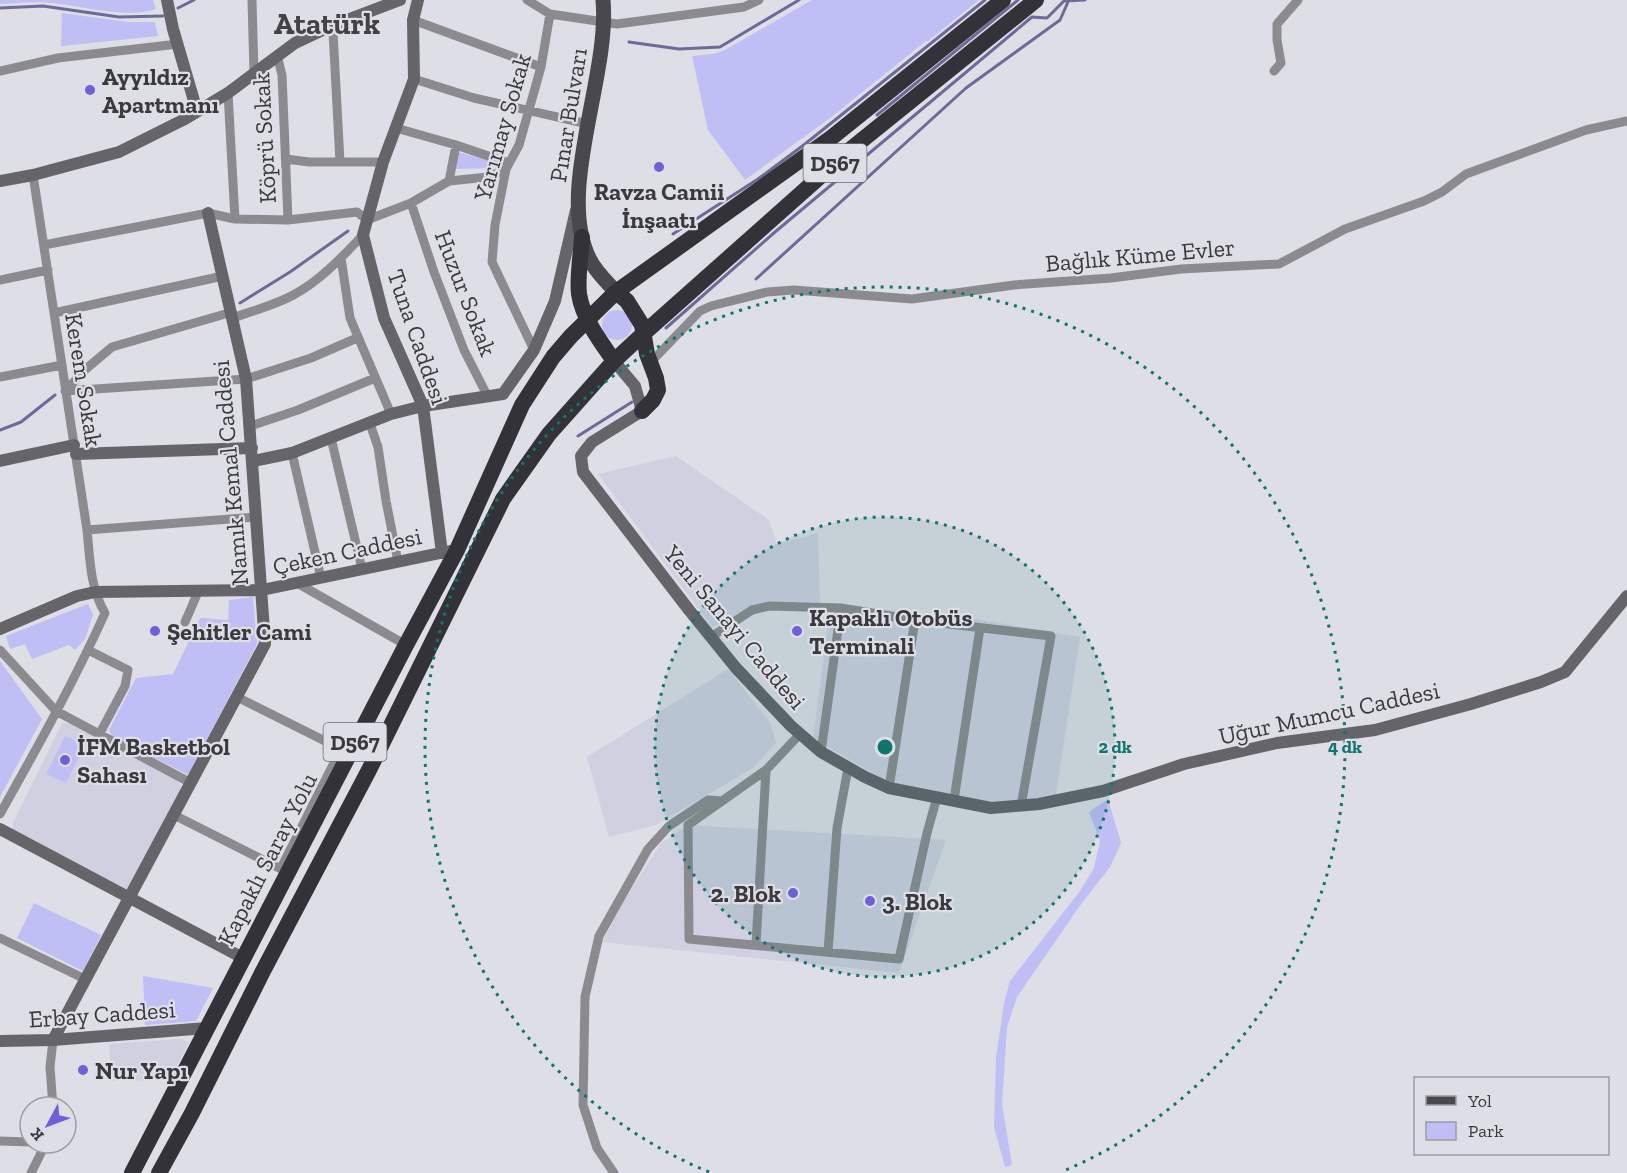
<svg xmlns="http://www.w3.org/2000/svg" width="1627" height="1173" font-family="'Zilla Slab',serif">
<rect width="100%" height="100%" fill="#dedee6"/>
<!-- built -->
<path fill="#d0d0e0" d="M676,456L769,520L777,544L818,533L820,603L766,601L712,627L598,474Z
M831,604L975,619L1080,637L1056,794L1008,804L896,787L813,738Z
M728,669L771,724L776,743L753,768L656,825L609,837L587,757Z
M62,723H69L179,781L182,789L129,890L13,832V823Z
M688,825L946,840L899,973L602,942L625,899L661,843Z
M180,1039L189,1042L170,1080L111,1081L109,1044Z"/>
<!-- green -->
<path fill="#bfbef5" d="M0,0H153L156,9C128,19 82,6 52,3C35,1 17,3 0,4Z
M812,0H979L928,41H926L830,118L745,180L708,130L692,56L713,54L725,50Z
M62,13L128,22H155L158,36L61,46Z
M458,152L488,160L492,165L491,168L456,169Z
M602 325a15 15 0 1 1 30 0a15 15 0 1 1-30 0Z
M253,597L257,644L188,775L112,736L109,730L136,678L173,674L200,618L228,620L229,600Z
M88,604L93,615L85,639L75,650L69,645L32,659L25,644L10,649L6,636Z
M0,661L42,719L0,797Z
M65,736L85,745L66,783L46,774Z
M1108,799L1121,843L1110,867L1079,907L1017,997L1007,1027L1002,1104L1012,1165L1005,1167L994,1127L996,1058L1004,1003L1010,981L1080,891L1094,868L1100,841L1089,812Z
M34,903L101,935L83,971L17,938Z
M143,976L213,988L196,1021L145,1025Z"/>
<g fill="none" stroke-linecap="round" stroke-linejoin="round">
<!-- stream -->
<path stroke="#6d6a9a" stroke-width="3" d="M0,8L43,6L119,17L163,16
M178,8L194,0
M629,42L679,49L720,47L799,0
M877,115L1018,0
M673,234L758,179L805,144L985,0
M756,279L966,88L1060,20L1068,2
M240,303L290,272L348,231
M666,328L775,232L1032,17L1047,18L1064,1L1085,0
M0,430L21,422L55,395
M578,436L632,402"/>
<!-- street -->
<path stroke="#8b8b8f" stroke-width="9" d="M252,0L254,73
M527,0L550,14L617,24L744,7L759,0
M413,20L541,67
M331,26L333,32L340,162
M277,55L282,75L288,220
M0,71L58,58L178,44
M1274,71L1281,63L1277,40V24L1298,0
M414,79L474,98L588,124
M228,93L235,219
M396,128L456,145L509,163
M286,159L309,162H383
M449,181L456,145
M411,203L434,272L464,350L488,397
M44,245L208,213L235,219L288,220L357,212L367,220L411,203L449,181L488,177L506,169
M341,258L350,318L391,414
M0,280L48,270
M54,313L223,276
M233,318C254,310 276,305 295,294C320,281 344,255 363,235
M534,350L492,262L495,225L506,169L519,145L541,67L550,14
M651,362L700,311L711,306L767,292L794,290L912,299L1014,285L1111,278L1181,269L1279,264L1345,229L1424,201L1442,192L1466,174L1586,130L1627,121
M0,377L62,365
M65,391L246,379L311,358L357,338
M65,391L87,368L112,347L232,312
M370,424L378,447L386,501L398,562
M250,426L298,410L375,378
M331,438L362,569
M292,453L321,578
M87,530L257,517
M297,583L406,645
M185,622L198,592
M711,637L752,610L769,606L841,608L915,620L1051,636L1021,806
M0,650L56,711L191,783
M88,650L128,670L125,686L100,733
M237,697L345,751
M800,734L766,770L688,825L689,939L899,959L927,833L937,797
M821,752L841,608
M889,788L915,620
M954,800L980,628
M0,814C37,748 74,682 105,613C90,588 90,559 87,530L33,175
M174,815L285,871
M281,868L341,749
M0,938L85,979
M756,944L766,770
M828,952L837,828L848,768
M53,1107L50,1067L53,1040
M0,1141L30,1142
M31,1173L46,1143
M614,1173L597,1148L583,1105L585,997L599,936L648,849L669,826L708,800L722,801"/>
<!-- secondary -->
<path stroke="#646469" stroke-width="12" d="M167,0L173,29L197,111
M418,0L413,20L414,79L383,162L363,235L384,318L423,406L442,553
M0,181L33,175L119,152L183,120L228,93L295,43L331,26L400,0
M614,361L635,386L642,411L592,442L581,456L583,472L689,610L736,668L791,726L821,752L865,777L889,788L991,808L1039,804L1103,791L1184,764L1277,743L1375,730L1471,704L1541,682L1565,672L1627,596
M76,454L252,448
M0,461L74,445
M253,461L292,453L391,414L423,406L503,394L534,350L555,301L576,210
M0,629L77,596L95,592L262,590L450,551
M0,829L243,958
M53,1040L265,644L246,379L208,213
M0,1041L53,1040L207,1028"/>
<!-- primary -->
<path stroke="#48484e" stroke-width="15" d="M603,0C610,77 555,192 590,260C596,272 607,282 616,292"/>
<!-- highway -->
<path stroke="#323238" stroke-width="16" d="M582,237C581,255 577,276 579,294C583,319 600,341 614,361
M616,292L627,301L642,325L647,354L656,378L658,390L653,400L642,411
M132,1173L406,645L457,550L522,405L553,357L571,336L616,292L831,138L1003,0
M159,1173L192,1113L263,971L369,770L503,499L549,434L614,361L643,334L851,149L1036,0"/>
</g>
<!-- distance rings -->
<circle cx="885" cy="747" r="230" fill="#0f766e" fill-opacity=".12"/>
<g fill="none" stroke="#0f766e" stroke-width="3" stroke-dasharray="3 6">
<circle cx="885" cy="747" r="230"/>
<path d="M709 1172A460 460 0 1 1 1061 1172"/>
</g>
<!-- markers -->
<g fill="#715fd9" stroke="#dedee6" stroke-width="2">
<circle cx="90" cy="90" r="6"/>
<circle cx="659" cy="167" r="6"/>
<circle cx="155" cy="631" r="6"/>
<circle cx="797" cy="631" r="6"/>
<circle cx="65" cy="760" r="6"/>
<circle cx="793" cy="893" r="6"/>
<circle cx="870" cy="901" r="6"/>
<circle cx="83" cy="1070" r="6"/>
</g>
<g text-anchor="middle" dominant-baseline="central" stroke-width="4.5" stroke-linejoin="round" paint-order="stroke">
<!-- shield labels -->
<g fill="#dedee6" stroke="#6b6b70" stroke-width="1.5">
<rect x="803.5" y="144" width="63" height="38" rx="4.5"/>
<rect x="323.5" y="723" width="63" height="38" rx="4.5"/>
</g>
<g font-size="22" font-weight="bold" fill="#3a3a3e">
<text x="835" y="163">D567</text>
<text x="355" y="742">D567</text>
</g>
<!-- poi labels -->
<g font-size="24" font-weight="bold" fill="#3a3a3e" stroke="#dedee6" text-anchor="start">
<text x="102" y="76">Ayyıldız<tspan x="102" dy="28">Apartmanı</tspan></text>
<text x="659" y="191" text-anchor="middle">Ravza Camii<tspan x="659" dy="28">İnşaatı</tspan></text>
<text x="809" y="617">Kapaklı Otobüs<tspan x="809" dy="28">Terminali</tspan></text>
<text x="167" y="631">Şehitler Cami</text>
<text x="77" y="746">İFM Basketbol<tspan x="77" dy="28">Sahası</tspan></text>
<text x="781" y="893" text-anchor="end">2. Blok</text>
<text x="882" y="901">3. Blok</text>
<text x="95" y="1070">Nur Yapı</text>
</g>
<!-- street labels -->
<g font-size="24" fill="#3a3a3e" stroke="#dedee6">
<text transform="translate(568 115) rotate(-81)">Pınar Bulvarı</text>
<text transform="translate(502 127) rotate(-74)">Yarımay Sokak</text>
<text transform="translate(264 138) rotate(-93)">Köprü Sokak</text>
<text transform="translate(1140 255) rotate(-5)">Bağlık Küme Evler</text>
<text transform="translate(466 293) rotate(69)">Huzur Sokak</text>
<text transform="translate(418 337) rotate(71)">Tuna Caddesi</text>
<text transform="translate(84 380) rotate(81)">Kerem Sokak</text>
<text transform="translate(230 473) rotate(-95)">Namık Kemal Caddesi</text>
<text transform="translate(347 551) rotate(-12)">Çeken Caddesi</text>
<text transform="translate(735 627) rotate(50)">Yeni Sanayi Caddesi</text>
<text transform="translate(1329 713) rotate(-12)">Uğur Mumcu Caddesi</text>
<text transform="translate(267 859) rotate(-63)">Kapaklı Saray Yolu</text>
<text transform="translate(102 1014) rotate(-4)">Erbay Caddesi</text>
</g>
<!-- district labels -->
<g font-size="30" font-weight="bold" fill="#424248" stroke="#dedee6">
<text x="327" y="24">Atatürk</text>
</g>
</g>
<circle cx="885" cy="747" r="9" fill="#0f766e" stroke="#dedee6" stroke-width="3"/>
<g font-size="18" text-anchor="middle" font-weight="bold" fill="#0f766e" stroke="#dedee6" stroke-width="4.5" stroke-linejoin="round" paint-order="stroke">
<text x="1115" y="753">2 dk</text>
<text x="1345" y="753">4 dk</text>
</g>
<!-- legend -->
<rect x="1414" y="1077" width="195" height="78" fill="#dedee6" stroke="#9c9ca3" stroke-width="1.5"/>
<rect x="1426" y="1096" width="30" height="9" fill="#48484e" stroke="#9c9ca3" stroke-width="1.5"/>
<text x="1468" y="1107" font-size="18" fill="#3a3a3e">Yol</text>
<rect x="1426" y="1122" width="30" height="18" fill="#bfbef5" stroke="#9c9ca3" stroke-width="1.5"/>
<text x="1468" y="1137" font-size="18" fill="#3a3a3e">Park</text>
<!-- north arrow -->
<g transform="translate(48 1125) rotate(229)"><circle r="28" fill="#dedee6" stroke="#9c9ca3" stroke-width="1.5"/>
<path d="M0-4.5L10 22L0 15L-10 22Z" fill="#715fd9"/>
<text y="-9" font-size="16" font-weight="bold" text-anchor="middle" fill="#3a3a3e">K</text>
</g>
</svg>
